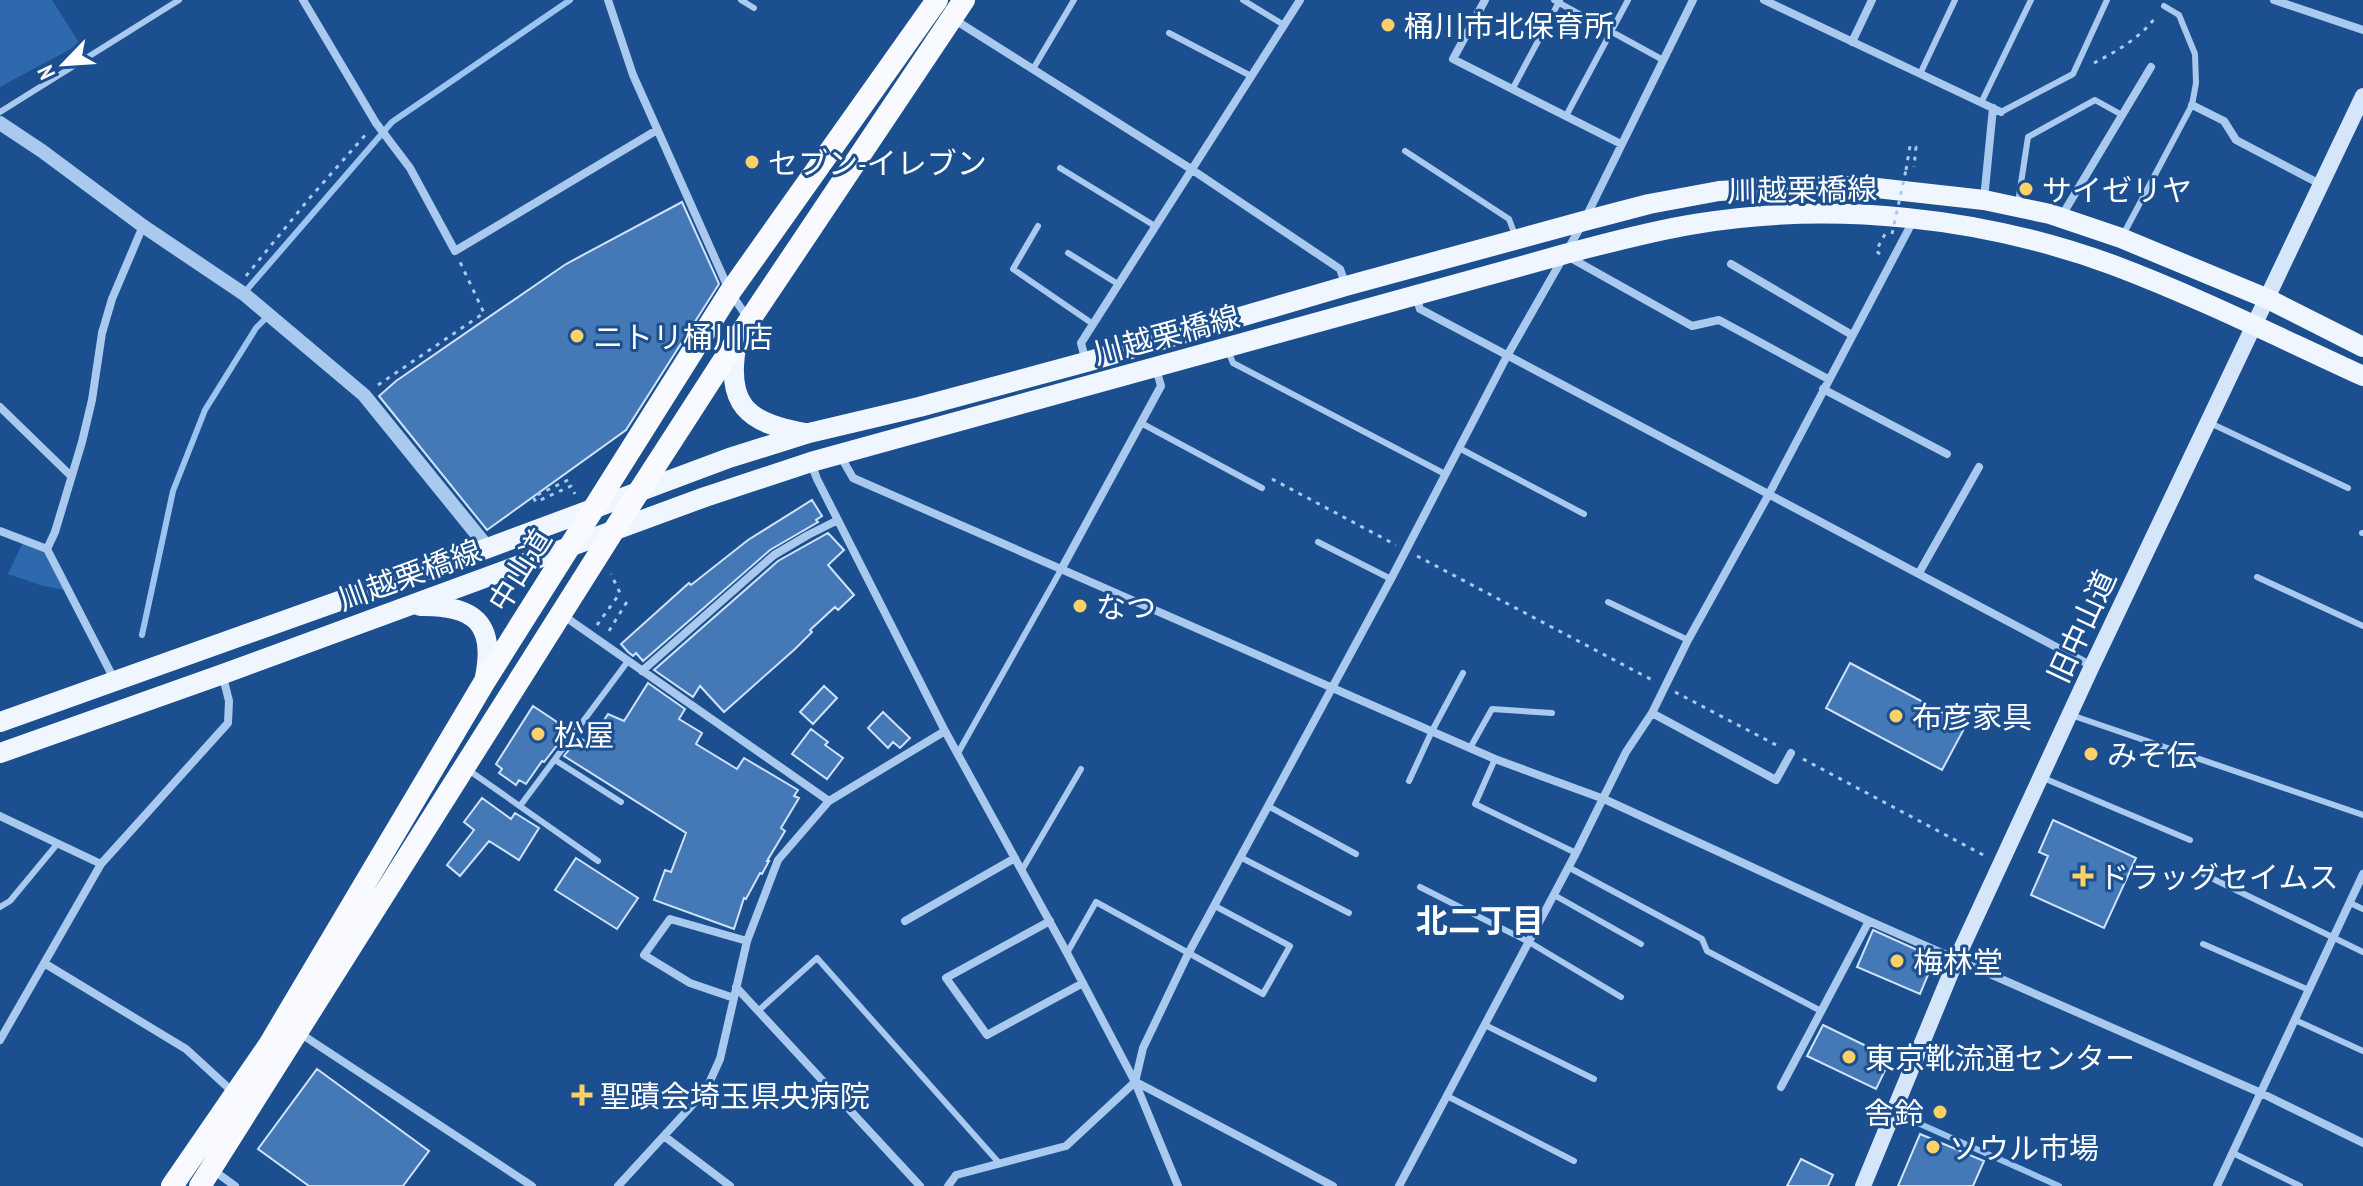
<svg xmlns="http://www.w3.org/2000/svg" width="2363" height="1186" font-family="'PT Sans Narrow','Noto Sans JP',sans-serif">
<rect width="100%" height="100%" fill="#1b4f8f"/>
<!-- green -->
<path fill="#2e69ad" d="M0,0H52L80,44L0,87Z
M24,540L47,549L69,591L40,585L8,574Z"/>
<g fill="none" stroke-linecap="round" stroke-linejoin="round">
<!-- stream -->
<path stroke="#9cc4f0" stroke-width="6" d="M244,293L392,122L570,0
M142,635L173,491L205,410L256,328L268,316
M1900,1115L2059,1186"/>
</g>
<!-- building -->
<path fill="#4478b7" stroke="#cfe3fa" stroke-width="2" d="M682,202L719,284L626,430L487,530L379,396L396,381L566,264Z
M812,500L822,516L816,520L818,522L770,550L643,661L636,653L633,656L628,652L621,644L689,583L691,585L748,540Z
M828,533L844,550L828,565L854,595L838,610L835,607L810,630L812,632L795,649L724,712L700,686L693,697L654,670L778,561Z
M1850,663L1966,725L1942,770L1826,708Z
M648,683L685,709L679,719L702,733L696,744L737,769L744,758L798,790L794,796L799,798L781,828L785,831L767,861H769L762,874L760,873L746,899L744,898L734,929L654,900L665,870L671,872L686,833L564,756L579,737L589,744L608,714L624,721Z
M824,686L837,698L813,724L800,712Z
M533,706L569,730L544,762L542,761L526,784L519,780L516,785L499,773L502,769L496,764Z
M883,712L910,738L900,748L893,742L888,748L868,728Z
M811,729L828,742L825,745L843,758L827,779L792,754Z
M482,798L511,819L515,813L539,828L519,860L489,841L460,876L447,865L474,830L464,822Z
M2053,820L2136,858L2104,928L2031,895L2048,856L2039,852Z
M576,858L638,898L617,929L555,890Z
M1873,930L1935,958L1920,994L1857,967Z
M1823,1025L1891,1058L1876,1089L1807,1056Z
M317,1069L429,1151L403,1186H309L258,1149Z
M1920,1134L1984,1161L1973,1186H1898Z
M1801,1159L1833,1175L1828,1186H1787Z"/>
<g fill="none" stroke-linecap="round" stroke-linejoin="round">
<!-- path -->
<path stroke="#a9c9ee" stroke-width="3" stroke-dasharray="4 6" stroke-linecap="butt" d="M2094,63C2117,51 2142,37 2157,15
M1906,170L1910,146L1916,147L1914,167
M1880,254L1876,251L1885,234
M246,276L308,200L368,132
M378,385L484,313L460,262
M1272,479L1396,545
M568,480L533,497L536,502L571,486L575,494
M1417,556L1654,681
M597,625L620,593L611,574
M609,631L628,600
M1675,692L1778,746
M1803,759L1987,857"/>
<!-- service -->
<path stroke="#a9c9ee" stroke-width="6" d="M741,0L754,8
M1243,0L1284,25
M1554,0L1663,60
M1169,33L1251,76
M1033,69L1074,0
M1920,74L1955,0
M1513,88L1560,0
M1981,103L2031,0
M0,112L179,0
M2001,112L2073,74L2107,0
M1566,116L1628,0
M1405,151L1509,219L1515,235
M1060,168L1155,226
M2018,203L2028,137L2095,100L2122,115
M1038,226L1013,269L1093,324
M2123,235L2192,105L2196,83L2195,54L2179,15L2164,6
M1068,253L1118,284
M1228,351L1233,363L1445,474
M1141,423L1262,488
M2210,423L2348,488
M1459,448L1584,514
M2362,533H2363
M1318,542L1391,579
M2257,577L2363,626
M1608,602L1688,640
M2071,715L2363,815
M1470,748L1492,709L1552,713
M958,753L1062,568
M1495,759L1475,804L1576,853
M555,760L621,802
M467,769L598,861
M2041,777L2190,840
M1409,781L1432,731L1463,673
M520,806L628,661
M1268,806L1356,854
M1240,857L1349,913
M1568,867L1702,939L1707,951L1821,1011
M1022,870L1081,769
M2203,874L2363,952
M1420,887L1529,942L1621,997
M1554,895L1641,944
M2350,903L2363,909
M0,907L10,901L58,843
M2203,944L2309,990
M1067,953L1096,902L1263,994L1290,946L1215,906
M758,1011L817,958L1000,1164
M2295,1020L2363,1051
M1485,1025L1594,1079
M1447,1096L1574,1161
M2233,1153L2300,1186"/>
<!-- minor -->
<path stroke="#a9c9ee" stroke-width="8" d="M303,0L376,123L410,168L455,251L657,130
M608,0L633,75L730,292L747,317
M1485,0L1453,59L1621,144
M1764,0L2001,112
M2274,0L2363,30
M955,20L1191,169L1340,269L1345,283
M1852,42L1872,0
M2192,105L2224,121L2236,140L2320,184
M1984,199L1993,108
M2061,217L2151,67
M1569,257L1692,326L1719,320L1828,379
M1731,264L1852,335
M1416,296L1420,309L2092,666
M1086,362L1081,343L1300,0
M1823,389L1947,454
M0,407L71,476
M841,457L853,478L1495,759L1604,799L1869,921L2261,1093L2363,1143
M811,463L817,479L945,731L1067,953L1135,1082L1178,1186
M0,531L47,549L115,681
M47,549L55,532L82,442L92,400L102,333L112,299L143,226
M1062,568L1161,386L1156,368
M1919,573L1979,467
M564,616L829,801
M642,671L774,555L808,535L838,520
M1652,713L1776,780L1791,753
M0,816L101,864
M905,921L1015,858
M1050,921L946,978L987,1035L1083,983
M44,963L186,1049L234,1093
M736,987L920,1186
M734,998L690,983L644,955L670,919L747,941
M298,1032L532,1186
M0,1040L101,864L228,723L229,701L223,677
M1136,1082L1333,1186
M1781,1087L1869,921
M664,1136L730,1186
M213,1170L235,1186
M618,1186L706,1090L720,1059L747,941L778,860L829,801L945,731
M948,1186L956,1175L1066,1146L1135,1082L1143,1048L1188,954L1392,577L1507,356L1584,221L1693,0
M1399,1186L1576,853L1626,752L1652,713L1688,640L1769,494L1914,219
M2217,1186L2363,874"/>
<!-- tertiary -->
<path stroke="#a9c9ee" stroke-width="14" d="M0,123L42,151L143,226L244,294L364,395L488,548"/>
<!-- secondary -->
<path stroke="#d6e6fa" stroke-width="16" d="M1863,1186L1957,958L2092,666L2363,96"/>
<!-- primary -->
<path stroke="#f0f6ff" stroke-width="20" d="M737,342C725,404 746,423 805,433
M420,606C473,605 496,622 485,677
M0,722L488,548L729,458L809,433L919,407L1086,362L1346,286L1584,221L1649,204L1719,191L1791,187L1859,186L1984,200L2050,214L2121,238L2268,299L2363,347
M0,753L223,674L705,497L811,462L1565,254C1608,243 1651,231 1695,224C1833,201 1982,217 2113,265C2198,297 2280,338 2363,376"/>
<!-- trunk -->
<path stroke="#f8faff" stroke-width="22" d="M172,1186L269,1045L485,681L730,292L937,0
M200,1186L614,530L749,321L964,0"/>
<!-- path-bridge -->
<path stroke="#a9c9ee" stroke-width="3" stroke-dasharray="4 6" stroke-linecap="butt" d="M1892,234L1906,170"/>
</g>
<!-- markers -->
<g fill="#ffd166" stroke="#1b4f8f" stroke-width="3">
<circle cx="1388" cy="25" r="8"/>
<circle cx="752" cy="162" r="8"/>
<circle cx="2026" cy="189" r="8"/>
<circle cx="577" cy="336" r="8"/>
<circle cx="1080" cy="606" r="8"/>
<circle cx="1896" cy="716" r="8"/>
<circle cx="538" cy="734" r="8"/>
<circle cx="2091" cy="754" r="8"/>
<path d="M2079 864h8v8h8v8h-8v8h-8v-8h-8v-8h8z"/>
<circle cx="1897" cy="961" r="8"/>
<circle cx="1849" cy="1057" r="8"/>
<path d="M578 1083h8v8h8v8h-8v8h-8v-8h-8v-8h8z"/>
<circle cx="1940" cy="1112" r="8"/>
<circle cx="1933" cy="1147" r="8"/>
</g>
<g text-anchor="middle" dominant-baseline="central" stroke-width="6" stroke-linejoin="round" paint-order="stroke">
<!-- poi labels -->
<g font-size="30" fill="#fff" stroke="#1b4f8f" text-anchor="start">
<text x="1404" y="25">桶川市北保育所</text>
<text x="768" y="162">セブン-イレブン</text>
<text x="2042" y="189">サイゼリヤ</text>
<text x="593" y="336">ニトリ桶川店</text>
<text x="1096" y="606">なつ</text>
<text x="1912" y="716">布彦家具</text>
<text x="554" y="734">松屋</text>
<text x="2107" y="754">みそ伝</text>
<text x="2099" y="876">ドラッグセイムス</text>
<text x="1913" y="961">梅林堂</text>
<text x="1865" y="1057">東京靴流通センター</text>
<text x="600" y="1095">聖蹟会埼玉県央病院</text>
<text x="1924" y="1112" text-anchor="end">舎鈴</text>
<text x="1949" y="1147">ソウル市場</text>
</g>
<!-- street labels -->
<g font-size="30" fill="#fff" stroke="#1b4f8f">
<text transform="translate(1802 189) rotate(-1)">川越栗橋線</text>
<text transform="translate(1166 334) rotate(-15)">川越栗橋線</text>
<text transform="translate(519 570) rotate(-58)">中山道</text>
<text transform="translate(409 574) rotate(-20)">川越栗橋線</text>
<text transform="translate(2081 626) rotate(-65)">旧中山道</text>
</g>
<!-- neighbourhood labels -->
<g font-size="32" font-weight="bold" fill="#fff" stroke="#1b4f8f">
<text x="1480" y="920">北二丁目</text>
</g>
</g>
<!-- north arrow -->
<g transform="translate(64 64) rotate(245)" stroke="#1b4f8f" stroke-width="6" paint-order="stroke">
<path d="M0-6L14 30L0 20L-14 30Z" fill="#ffffff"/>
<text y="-12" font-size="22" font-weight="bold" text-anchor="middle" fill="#ffffff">N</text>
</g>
</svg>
